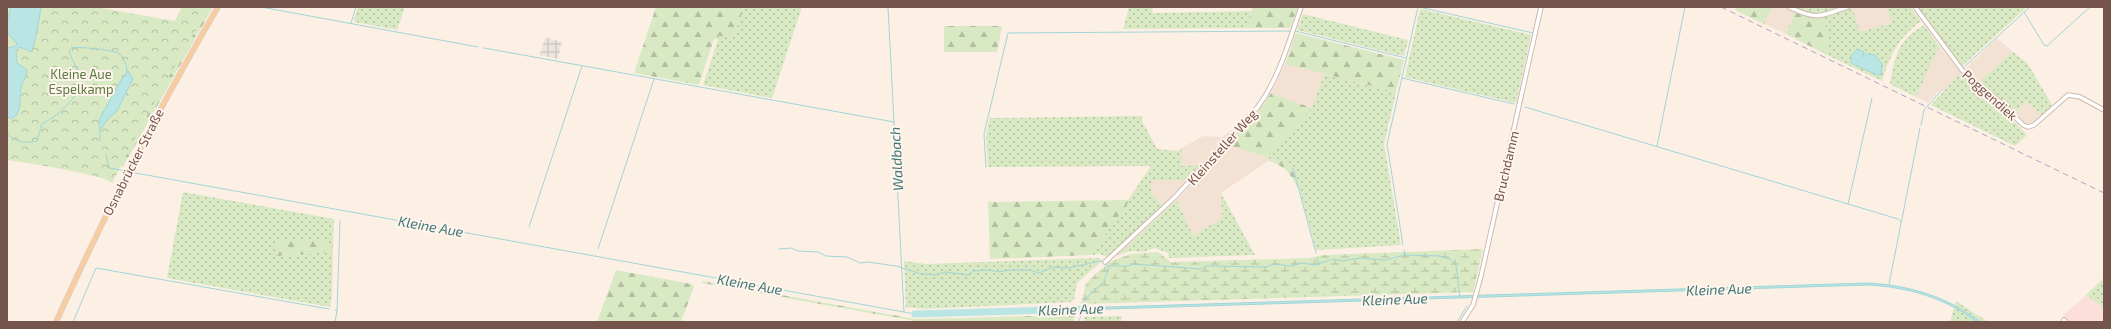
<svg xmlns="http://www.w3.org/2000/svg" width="2111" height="329" font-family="'Exo 2',sans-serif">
<defs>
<pattern id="industrial-grid" width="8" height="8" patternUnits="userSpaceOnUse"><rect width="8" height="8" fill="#ece4df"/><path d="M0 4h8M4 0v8" fill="none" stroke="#c4bbb7"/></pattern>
<pattern id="grass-dots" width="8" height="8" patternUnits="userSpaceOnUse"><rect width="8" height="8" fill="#d8e9c4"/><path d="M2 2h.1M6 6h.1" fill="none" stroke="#b4bfa1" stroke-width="1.8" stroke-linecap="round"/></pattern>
<pattern id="forest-firs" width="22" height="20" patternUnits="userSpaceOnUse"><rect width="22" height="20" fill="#d8e9c4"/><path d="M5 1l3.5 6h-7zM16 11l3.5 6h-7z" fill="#b4bfa1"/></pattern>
<pattern id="wetland-marsh" width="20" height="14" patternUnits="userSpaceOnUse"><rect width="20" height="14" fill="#d8e9c4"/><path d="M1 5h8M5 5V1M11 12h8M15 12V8" fill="none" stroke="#b4bfa1"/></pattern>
<pattern id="park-crowns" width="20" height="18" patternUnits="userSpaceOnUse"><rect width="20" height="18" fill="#d8e9c4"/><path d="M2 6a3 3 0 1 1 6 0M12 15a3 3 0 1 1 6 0" fill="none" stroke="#b4bfa1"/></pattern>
</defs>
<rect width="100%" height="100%" fill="#fcf0e5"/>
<!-- residential -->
<path fill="#f3e1d4" d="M1772,7H1785L1795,12L1786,34L1764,24Z
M1887,7L1892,23L1859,32L1852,8Z
M1997,38L2013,52L1980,81L1965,69Z
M1939,46L1961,73L1943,92L1940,90L1928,103L1916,97Z
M1285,64L1324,74L1312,108L1271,93Z
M2025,101L2042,115L2033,124L2028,125L2023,122L2015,114Z
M1240,125L1203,165L1181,166L1182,148L1203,136L1222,137Z
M1228,145L1271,159L1221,193L1222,218L1193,236L1177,200Z
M1151,180H1188L1163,206L1151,193Z"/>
<!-- commercial -->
<path fill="#fcdfd9" d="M2086,295L2104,308V322H2069L2063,316Z"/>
<!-- industrial -->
<path fill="url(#industrial-grid)" d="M545,37L562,42L558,59L540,55Z"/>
<!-- grass -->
<path fill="url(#grass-dots)" d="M358,7H405L397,30L355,22L354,20Z
M744,7H802L772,98L703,85L719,36L733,38Z
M1129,7H1153L1152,13L1251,11L1248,28L1123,29Z
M1795,7H1841C1821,14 1814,17 1795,7Z
M1887,7H1910L1921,21C1897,39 1891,54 1882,81L1829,56L1825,17L1852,8L1860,32L1892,23Z
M1918,7H2027L1962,66Z
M1420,9L1531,35L1516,103L1405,77Z
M1303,14L1408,40L1404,56L1297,30Z
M1924,25L1939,46L1916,97L1890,84C1895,56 1897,41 1924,25Z
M2013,52L2028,64L2052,105L2042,115L2025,101L2015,114L1980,81Z
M1961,73L1994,100L2027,135L2015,146L1931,105Z
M1324,74L1396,92L1384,144L1401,245L1316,250L1293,166L1265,157L1312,108Z
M1142,116V121L1157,149L1177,151L1182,148L1181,166L1203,165L1188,180H1151V193L1163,206L1107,257L1100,254L1091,255L1151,166L988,167L986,134L990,118Z
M183,192L334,219L333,246L321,240L276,256L333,252L332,294L330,307L167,278Z
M1221,193L1255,255L1169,258L1168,253L1155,248L1143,252L1130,251L1116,256L1177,200L1193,236L1222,218Z
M1098,258L1103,260L1077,283L1074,299L1071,302L923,309L906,307L904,261L926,264Z
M2104,278V308L2086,295Z
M1956,301L1988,322H1950Z
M1122,316L1121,322H1083L1084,317Z"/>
<!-- forest -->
<path fill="url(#forest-firs)" d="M207,7H213L123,167L109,164Z
M656,7H744L733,38L719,36L718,39H714L699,85L634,73Z
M1252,7H1298L1290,28H1248Z
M1737,7H1772L1764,24L1735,10Z
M1795,12C1805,17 1814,19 1825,17L1829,56L1786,34Z
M944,26H1002L997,52H944Z
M1296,33L1404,60L1396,92L1285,64Z
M1271,93L1312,108L1265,157L1228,145L1259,111Z
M1271,159L1293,166L1299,185L1296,186C1292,173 1281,164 1269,161Z
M1130,200L1091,255L990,259L988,202Z
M283,240H321L333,246V252L276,256L277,245Z
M616,270L692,284L694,287L681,322H597Z
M703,281L915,319L1075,315L1073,322L915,321L702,283Z"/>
<!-- wetland -->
<path fill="url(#wetland-marsh)" d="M1483,249L1473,292L1081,304L1086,283L1109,262L1131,254L1158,252L1171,262L1309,258L1323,255Z"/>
<!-- park -->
<path fill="url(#park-crowns)" d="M7,7H95L175,21L182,7H209L156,99L112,183C107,175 22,162 7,160Z"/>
<!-- water -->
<path fill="#bae5e5" stroke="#a1d5d7" d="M11,7H41C40,15 34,49 31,52L20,47L16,51L17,63L27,70C27,77 22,82 21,88C19,100 23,113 11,119L7,116V48L14,47L17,44L7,32V21Z
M1857,49L1864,52L1863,57L1866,54L1875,55L1882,64L1881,74L1878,75L1875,74L1851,63V56Z
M127,69L133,79L117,111L109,118L100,130L99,120L122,78L126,75Z
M1867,283C1908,285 1947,296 1980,322H1977C1946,298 1907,287 1868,285L1078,310V308Z"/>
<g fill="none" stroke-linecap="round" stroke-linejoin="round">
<!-- stream -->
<path stroke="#a1d5d7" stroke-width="1" d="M261,7L478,47
M888,7L904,312
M1419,7L1533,33L1539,7
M2024,12L2044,45L2047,46L2090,7
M351,23L356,7
M1295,31L1406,58
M484,48L894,122
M1964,67L2030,7
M1402,78L1514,104
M1525,107L1898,219L1901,222
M1921,125L1924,110L1941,91
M100,130V141
M7,133C15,142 25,144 37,141L42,124C59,115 76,100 83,81L72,59L69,50L71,48C75,46 113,50 118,53C123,56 126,64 127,69
M1657,146L1685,7
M106,155L109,168L127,171
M986,167L984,134L1008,33L1292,31
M1293,168L1316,253
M130,172L915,314
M1848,204L1872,98
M529,227L582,66
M1403,245L1387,144L1418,7
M598,249L654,79
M779,249L791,248L798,251L818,252L826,256L847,257L860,263L868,262L896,266L921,274L937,275L945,272L968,275L973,271L989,270L999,272L1009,270H1029L1039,273L1053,267L1068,268L1100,261L1108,266C1117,265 1125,268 1133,264L1201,269L1206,266L1267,267L1273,264L1291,266L1301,263L1315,265L1333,259L1342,261L1360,258L1385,260L1405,255L1440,256L1450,259L1456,265L1460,297
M1404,250L1405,255
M1317,258L1319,265
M1889,284L1920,128
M1084,301L1086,298L1104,282L1109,266
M335,310L337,311L340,221
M73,322L96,268L329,309
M335,322L337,311
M1079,322L1083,307
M1457,322L1467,306"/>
<!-- river -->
<path stroke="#bae5e5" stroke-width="7" d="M915,314L1087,309"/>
<!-- minor casing -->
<g stroke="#cfb9af" stroke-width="5.5">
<path id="minor" d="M1789,7C1816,20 1820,17 1847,7
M1915,7L1962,70L1999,101L2023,125L2028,127L2034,125L2068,95L2080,97L2104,110
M1105,262L1175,197L1257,108C1279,79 1289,41 1301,7
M2064,320L2066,322
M1462,322L1473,305L1481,276L1541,7"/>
</g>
<!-- major casing -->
<g stroke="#d8cfcd" stroke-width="6">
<path id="major" d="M56,322C105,214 158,109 218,7"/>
</g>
<!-- minor -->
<use href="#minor" stroke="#fff" stroke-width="3.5"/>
<!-- major -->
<use href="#major" stroke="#f9cc9f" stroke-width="4.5"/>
<!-- rail -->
<path stroke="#b1a4c5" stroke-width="1" stroke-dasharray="6 4" stroke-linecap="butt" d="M1721,7L2104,193"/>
</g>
<g text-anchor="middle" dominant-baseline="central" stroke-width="4" stroke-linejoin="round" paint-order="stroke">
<!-- park labels -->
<g font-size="13" fill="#5b7a43" stroke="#fff5ec">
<text x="81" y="74">Kleine Aue<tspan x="81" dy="15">Espelkamp</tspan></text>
</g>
<!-- street labels -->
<g font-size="13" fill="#74544b" stroke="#fff5ec">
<text transform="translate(1990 95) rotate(42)">Poggendiek</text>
<text transform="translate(1222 147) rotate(-48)">Kleinsteller Weg</text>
<text transform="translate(133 162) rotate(-63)">Osnabrücker Straße</text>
<text transform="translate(1506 166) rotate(-77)">Bruchdamm</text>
</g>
<!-- water labels -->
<g font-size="14" font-style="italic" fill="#3f7879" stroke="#fff5ec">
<text transform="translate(896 159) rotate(-93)">Waldbach</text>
<text transform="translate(431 226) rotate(10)">Kleine Aue</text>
<text transform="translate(750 284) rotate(10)">Kleine Aue</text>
<text transform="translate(1719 289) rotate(-2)">Kleine Aue</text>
<text transform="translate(1395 299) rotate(-2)">Kleine Aue</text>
<text transform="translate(1071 309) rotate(-2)">Kleine Aue</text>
</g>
</g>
<!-- border -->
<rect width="2111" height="329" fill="none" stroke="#74544b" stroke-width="16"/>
</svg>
